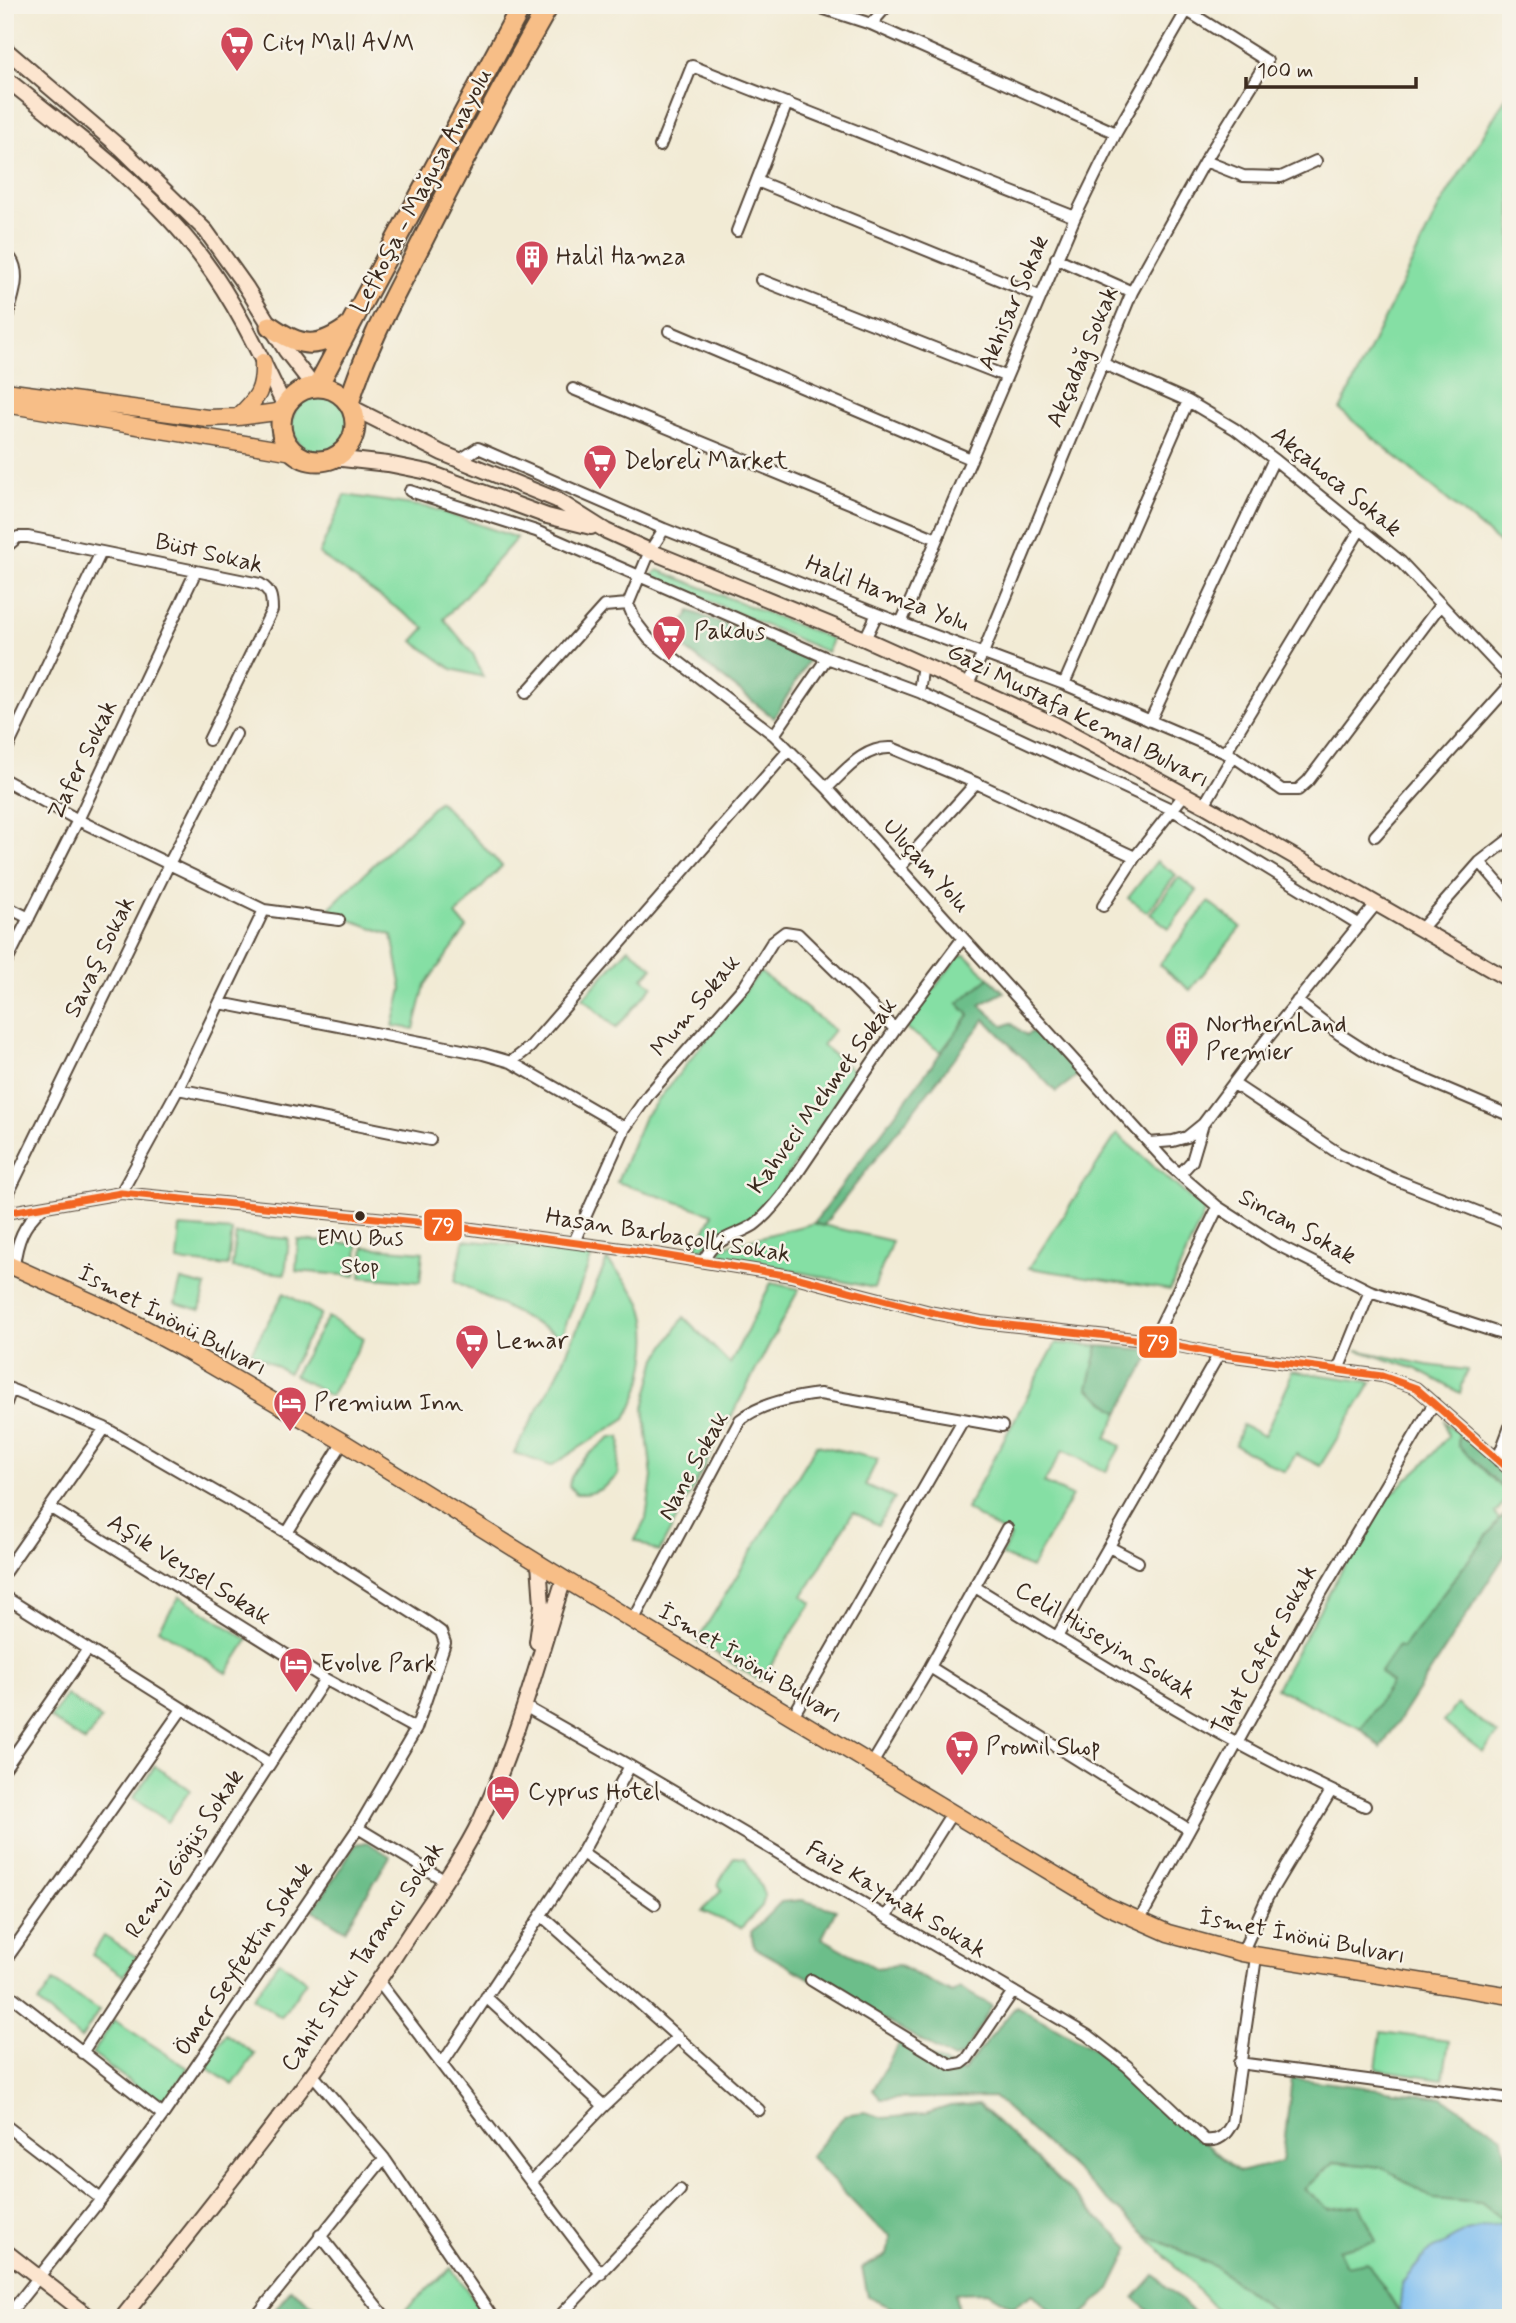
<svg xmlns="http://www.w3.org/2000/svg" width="1516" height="2323" font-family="Mynerve,sans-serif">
<rect width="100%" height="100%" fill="#f7f3e8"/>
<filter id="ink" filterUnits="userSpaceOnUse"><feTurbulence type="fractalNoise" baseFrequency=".0143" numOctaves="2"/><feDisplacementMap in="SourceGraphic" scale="14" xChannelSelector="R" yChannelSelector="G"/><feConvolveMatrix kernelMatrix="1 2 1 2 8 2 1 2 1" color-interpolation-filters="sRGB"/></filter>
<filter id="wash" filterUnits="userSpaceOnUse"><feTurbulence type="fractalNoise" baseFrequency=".00686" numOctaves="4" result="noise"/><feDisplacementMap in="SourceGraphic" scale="28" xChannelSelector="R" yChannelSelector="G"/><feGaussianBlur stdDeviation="1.57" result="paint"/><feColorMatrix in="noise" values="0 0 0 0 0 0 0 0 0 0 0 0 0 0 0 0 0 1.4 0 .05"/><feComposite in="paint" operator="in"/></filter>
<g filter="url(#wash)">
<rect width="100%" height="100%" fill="#f2ebd5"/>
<!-- green -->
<path fill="#85dfa4" stroke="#608461" stroke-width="2" d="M1511,89V553L1340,410L1438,209Z
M292 424a29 29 0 1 1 58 0a29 29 0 1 1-58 0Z
M345,495L432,508L517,538L444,619L473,654L483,677L452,669L413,641L425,628L319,554Z
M658,570L832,639L827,652L651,576Z
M439,801L502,866L456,915L467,928L425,985L414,1029L393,1026L402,989L392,935L326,911Z
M1157,861L1176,875L1147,912L1128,898Z
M1179,877L1197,891L1169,928L1150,914Z
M1209,902L1241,927L1190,990L1159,965Z
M629,948L653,968L643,978L653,986L616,1028L583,998Z
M966,955L989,978L958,1003L969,1015L941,1052L904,1027L959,956Z
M760,972L834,1030L822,1045L856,1073L767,1206L698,1251H694L713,1214L617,1182L643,1119Z
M1117,1134L1205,1211L1170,1290L1029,1268Z
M814,1223L892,1241L874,1288L720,1255L722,1247Z
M180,1227L232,1231L228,1266L177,1261Z
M236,1234L289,1239L285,1274L232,1268Z
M298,1240L358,1244L356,1276L296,1271Z
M464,1240L593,1253L561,1337L455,1281Z
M364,1247L423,1252L420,1282L361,1277Z
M607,1260C618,1273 633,1288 641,1303C655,1334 644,1389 626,1418L551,1466L514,1453L558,1373Z
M181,1280L206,1286L200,1310L175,1303Z
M771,1283L799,1289L659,1552L635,1540L646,1519L652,1477L644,1407L657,1358L684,1317L730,1364Z
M284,1293L321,1314L288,1373L251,1352Z
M328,1317L364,1338L330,1396L294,1375Z
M1056,1343L1098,1346L1089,1388L1119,1413L1106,1438L1121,1446L1106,1472L1063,1450L1044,1483L1072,1496L1031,1568L1001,1555L1011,1537L966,1509Z
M1357,1350L1427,1365L1467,1370L1460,1393L1416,1369Z
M1291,1371L1372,1382L1320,1466L1296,1454L1285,1472L1235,1445L1242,1425L1264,1436L1289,1383Z
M1445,1422L1459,1433L1458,1445L1510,1496L1495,1513L1499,1520L1402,1648L1398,1646L1381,1672L1391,1683L1361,1729L1276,1688L1364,1530L1386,1499L1426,1462L1448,1436Z
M611,1437H620C623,1450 616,1461 618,1475C605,1488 595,1495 576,1494L569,1486C571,1464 595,1450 611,1437Z
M817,1445L878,1459L865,1485L895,1498L878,1525L853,1512L803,1596L812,1603L760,1681L697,1641Z
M180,1596L248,1640L227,1673L159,1629Z
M67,1695L101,1719L85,1742L50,1718Z
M1457,1704L1498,1734L1483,1752L1443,1722Z
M155,1766L190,1790L168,1822L133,1798Z
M734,1857L745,1858L765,1895L762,1906L741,1928L702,1911L722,1890L718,1884Z
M104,1936L137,1957L124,1976L92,1955Z
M279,1961L306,1981L281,2017L253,1998Z
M53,1982L99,2010L81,2039L38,2003Z
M114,2020L188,2068L163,2106L92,2054Z
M1381,2032L1449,2041L1443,2079L1376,2069Z
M226,2034L255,2054L233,2085L204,2066Z
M1334,2162L1382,2167L1434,2199L1481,2203L1511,2226V2318H1403L1346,2266L1338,2249L1328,2209L1304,2189Z
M1145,2234L1216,2267L1283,2318H1224Z
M451,2268L487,2318H396Z"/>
<!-- forest -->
<path fill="#6cbe8a" stroke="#547454" stroke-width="2" d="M690,611L810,658L774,718L673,639Z
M989,978L1004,992L980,1005L1004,1026L1011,1023L1026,1035L1038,1029L1078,1075L1056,1092L985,1019L823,1226L814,1223L969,1015L958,1003Z
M1098,1346L1153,1350L1119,1413L1088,1388Z
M1459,1433L1511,1475V1496L1458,1445Z
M1511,1510V1546L1381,1748L1361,1729L1391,1683L1380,1672L1398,1646L1402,1648L1499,1520Z
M367,1842L390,1856L345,1930L313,1910L356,1844Z
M802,1900L836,1910L822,1938L876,1968L898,1965L952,1993L960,1988L992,2006L963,2055L954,2059L754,1947L751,1932L781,1902Z
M1016,2006L1096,2050L1239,2172L1282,2162L1292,2078L1442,2097L1502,2137L1511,2179V2226L1481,2203L1434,2199L1382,2167L1334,2162L1304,2189L1328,2209L1360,2205L1376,2241L1338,2250L1346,2266L1367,2262L1403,2318H1283L1216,2267L1145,2234L994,2097L881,2099L873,2090L900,2042L962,2072Z
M978,2104L1130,2248L1110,2289L1079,2318H1057L1033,2294L1013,2307L987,2292L955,2293L958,2312L962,2318H912L868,2297L862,2268L887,2255L891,2236L875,2225L810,2157L845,2115L864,2112L884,2118L925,2114L950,2106Z
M1154,2275L1199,2317V2318H1156L1134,2298Z
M291,2289L330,2318H269Z"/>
<!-- water -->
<path fill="#7cbdf1" stroke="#5c7488" stroke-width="2" d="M1511,2221V2318H1399L1402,2283L1426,2254L1466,2231Z"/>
</g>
<g filter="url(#ink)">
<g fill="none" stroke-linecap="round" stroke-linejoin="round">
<!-- street casing -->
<g stroke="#564739" stroke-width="14">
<path id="street" d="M812,5L871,24L1116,133
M871,24L888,5
M660,146L692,66L1075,217
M1205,161L1243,176L1281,177L1316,161
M757,181L1039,296
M737,231L787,103
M5,258L11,259C23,276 10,305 5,324
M1056,258L1132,292
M761,280L1005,376
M669,331L971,459
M1102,363L1188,401L1235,429L1274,459L1401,562L1511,679
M573,389L937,539
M460,460L478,448L664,529L877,614L1064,684L1233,756L1282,790H1298L1308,781L1441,604
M410,491L536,531L827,658
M5,548L18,537H28L260,584C271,591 272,597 272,610L209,740
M628,604L635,621L649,639L774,735L827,788L1169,1165L1218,1207L1274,1243L1370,1291L1511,1337
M628,604L650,551L664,529
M901,623L1075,217L1116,133L1187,10
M865,639L877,614
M923,664L919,692L1171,809L1360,925
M968,684L983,653L1132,292L1205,161L1267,61L1178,5
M1064,684L1188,401
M526,693L604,606L628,604
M1150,721L1274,459
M774,735L827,658L919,692
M5,753L101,552
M1225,753L1361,528
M5,780L78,820L264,910L339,920
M827,788C846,770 864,746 892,748L976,783L1135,857
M1204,805L1233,756
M1375,836L1511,684
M1480,862L1511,898
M899,868L976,783
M5,906L29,918
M1103,906L1135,857L1184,795
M1420,930L1480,862L1511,838
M5,965L78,820L196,571
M1297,1001L1339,1034L1381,1061L1511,1116
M220,1003L483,1054L511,1062L530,1047L788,751
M511,1062L625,1128
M1234,1084L1338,1153L1394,1179L1511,1225
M178,1089L430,1140
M1149,1143L1173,1141L1187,1137L1203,1124L1266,1040L1376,904
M1180,1174L1192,1161L1203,1124
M121,1193L178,1089L264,910
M5,1200L169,864L236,734
M5,1213L121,1193L427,1223L637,1251L791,1276L934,1313L981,1322L1153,1341L1219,1354L1382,1376L1416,1388L1511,1471
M574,1242L625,1128L649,1094L746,984L773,941L785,932L798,934L895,1029
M704,1261C712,1238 735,1237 754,1225C765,1217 774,1206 782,1196L895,1029L963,938
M14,1266C17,1241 23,1225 42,1208
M1153,1341L1218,1207
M1338,1370L1370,1291
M5,1387L105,1428L287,1533L430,1624L441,1632L445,1643L416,1729L358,1828L163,2115L101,2199L6,2318
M5,1406L11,1389
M1499,1461V1456L1511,1424
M51,1508L325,1679L416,1729
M287,1533L343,1442
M1109,1547L1138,1562
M5,1572L105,1428
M975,1587C1101,1664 1229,1746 1365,1806
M5,1597L269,1763
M633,1621L740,1420C761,1403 793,1397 820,1394L1002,1426
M1057,1637L1219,1354
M930,1667L1188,1829
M526,1707L630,1766L1087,2035L1127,2066L1205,2140C1219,2142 1226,2135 1232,2123L1256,1957
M793,1716L963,1420
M872,1764L930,1667L1007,1528
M5,1768L88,1649
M358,1828L444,1880
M582,1853L655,1904
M541,1915L759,2110
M886,1917L952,1813
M1139,1921L1304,1622L1434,1403
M1242,1953L1267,1898L1331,1791
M5,1961L182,1709
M811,1980L951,2065L962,2063L967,2059L1012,1993
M379,1982L601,2274
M5,1991L163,2115
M486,1997L604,2106
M82,2053L325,1679
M1239,2063L1511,2099
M442,2064L582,1853L630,1766
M313,2075L384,2158L493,2318
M5,2125L101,2199
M532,2181L604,2106L678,2037
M320,2235L386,2318
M255,2318L384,2158
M558,2318L680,2190"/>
</g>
<!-- secondary casing -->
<g stroke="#564739" stroke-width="18">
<path id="secondary" d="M5,49L122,149L206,231L246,287L286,351L314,387
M5,78C73,133 149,187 202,258C236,303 261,357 285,407
M351,407L442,453L557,500L606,531L650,551L865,639L1054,724L1204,805L1511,981
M333,458L388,464L428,472L547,516L591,527
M537,1642L542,1605L539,1563
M5,2251L91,2318
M122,2318C221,2193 322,2070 408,1936C433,1898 461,1860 481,1819C517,1742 538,1660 564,1579"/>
</g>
<!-- primary casing -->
<g stroke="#564739" stroke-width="19">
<path id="primary" d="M5,391L207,418L238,417L284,411
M5,404L293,452
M238,417C258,398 264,390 263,362
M5,1263L114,1312L187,1351L343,1442L564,1579L1107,1906L1168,1933L1242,1953L1511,1996"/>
</g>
<!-- highway casing -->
<g stroke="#564739" stroke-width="23">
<path id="highway" d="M270,326C301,348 318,350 350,326
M317,387L522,5
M281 424a37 37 0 1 1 74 0a37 37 0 1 1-74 0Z
M349,403C366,346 395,295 422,242C462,162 504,83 549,5"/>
</g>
<!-- street -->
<use href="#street" stroke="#fff" stroke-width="10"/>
<!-- secondary -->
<use href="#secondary" stroke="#fce5cf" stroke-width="14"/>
<!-- primary -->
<use href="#primary" stroke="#f7be87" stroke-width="16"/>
<!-- highway -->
<use href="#highway" stroke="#f7be87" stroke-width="19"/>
<!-- bus-1 casing -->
<g stroke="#f7f3e8" stroke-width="12">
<path id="bus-1" d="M5,1213L121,1193L427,1223L637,1251L791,1276L934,1313L981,1322L1153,1341L1219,1354L1382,1376L1416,1388L1511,1471"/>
</g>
<!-- bus-1 -->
<use href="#bus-1" stroke="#f26522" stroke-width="7"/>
</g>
</g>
<!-- icons -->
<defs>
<g id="supermarket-pin" transform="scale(1.75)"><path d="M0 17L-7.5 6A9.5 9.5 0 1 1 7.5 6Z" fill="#d1495b" stroke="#f7f3e8"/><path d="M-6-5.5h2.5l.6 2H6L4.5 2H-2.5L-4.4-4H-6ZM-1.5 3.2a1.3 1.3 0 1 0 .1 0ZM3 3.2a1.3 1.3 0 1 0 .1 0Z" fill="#fff"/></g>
<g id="building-pin" transform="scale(1.75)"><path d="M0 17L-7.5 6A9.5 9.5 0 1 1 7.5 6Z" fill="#d1495b" stroke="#f7f3e8"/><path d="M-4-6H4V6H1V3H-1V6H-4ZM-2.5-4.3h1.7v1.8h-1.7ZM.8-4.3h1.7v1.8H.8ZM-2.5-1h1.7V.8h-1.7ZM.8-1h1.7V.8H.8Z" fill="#fff"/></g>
<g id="hotel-pin" transform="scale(1.75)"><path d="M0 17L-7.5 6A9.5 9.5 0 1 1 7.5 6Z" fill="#d1495b" stroke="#f7f3e8"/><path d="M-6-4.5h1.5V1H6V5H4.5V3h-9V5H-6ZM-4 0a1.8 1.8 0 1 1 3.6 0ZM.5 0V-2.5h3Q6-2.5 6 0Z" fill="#fff"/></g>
</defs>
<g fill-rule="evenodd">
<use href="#supermarket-pin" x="237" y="43"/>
<use href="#building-pin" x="532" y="257"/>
<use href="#supermarket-pin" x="600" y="461"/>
<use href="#supermarket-pin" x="669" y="632"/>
<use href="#building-pin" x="1182" y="1038"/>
<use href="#supermarket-pin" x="472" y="1341"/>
<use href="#hotel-pin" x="290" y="1403"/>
<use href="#hotel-pin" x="296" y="1664"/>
<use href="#supermarket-pin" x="962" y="1747"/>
<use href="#hotel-pin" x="503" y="1792"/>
</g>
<!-- markers -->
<circle fill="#3b2a1e" stroke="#f7f3e8" stroke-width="2.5" cx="360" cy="1216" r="6"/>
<g text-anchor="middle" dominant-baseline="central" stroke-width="5" stroke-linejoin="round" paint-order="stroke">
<!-- bus labels -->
<g font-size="22" fill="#3b2a1e" stroke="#f7f3e8">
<text x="360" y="1239">EMU Bus<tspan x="360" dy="28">Stop</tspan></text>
</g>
<!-- poi labels -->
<g font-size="24" fill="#3b2a1e" stroke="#f7f3e8" text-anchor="start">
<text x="262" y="43">City Mall AVM</text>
<text x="556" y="257">Halil Hamza</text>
<text x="624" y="461">Debreli Market</text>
<text x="694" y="632">Pakdus</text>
<text x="1206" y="1024">NorthernLand<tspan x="1206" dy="28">Premier</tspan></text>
<text x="496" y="1341">Lemar</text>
<text x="314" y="1403">Premium Inn</text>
<text x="320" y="1664">Evolve Park</text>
<text x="986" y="1747">Promil Shop</text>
<text x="528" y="1792">Cyprus Hotel</text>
</g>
<!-- street labels -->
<g font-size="24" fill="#3b2a1e" stroke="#f7f3e8">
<text transform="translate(422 191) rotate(-62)">Lefkoşa - Mağusa Anayolu</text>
<text transform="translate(1014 303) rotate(-67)">Akhisar Sokak</text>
<text transform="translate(1083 357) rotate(-67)">Akçadağ Sokak</text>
<text transform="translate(1336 482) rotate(39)">Akçahoca Sokak</text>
<text transform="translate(209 554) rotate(13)">Büst Sokak</text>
<text transform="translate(887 594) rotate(21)">Halil Hamza Yolu</text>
<text transform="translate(1078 716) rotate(27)">Gazi Mustafa Kemal Bulvarı</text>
<text transform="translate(83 760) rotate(-64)">Zafer Sokak</text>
<text transform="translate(926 866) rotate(48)">Uluçam Yolu</text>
<text transform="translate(100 957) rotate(-64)">Savaş Sokak</text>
<text transform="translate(696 1006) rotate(-50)">Mum Sokak</text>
<text transform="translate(823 1096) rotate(-54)">Kahveci Mehmet Sokak</text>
<text transform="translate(1297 1227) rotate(29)">Sincan Sokak</text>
<text transform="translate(668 1236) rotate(9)">Hasan Barbaçolli Sokak</text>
<text transform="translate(172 1321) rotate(28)">İsmet İnönü Bulvarı</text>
<text transform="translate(694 1466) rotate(-61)">Nane Sokak</text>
<text transform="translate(189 1570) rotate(32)">Aşık Veysel Sokak</text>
<text transform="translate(1105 1641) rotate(31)">Celil Hüseyin Sokak</text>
<text transform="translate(1265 1650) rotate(-61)">Talat Cafer Sokak</text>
<text transform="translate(750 1664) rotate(31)">İsmet İnönü Bulvarı</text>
<text transform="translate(185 1854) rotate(-57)">Remzi Göğüs Sokak</text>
<text transform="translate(896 1900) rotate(31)">Faiz Kaymak Sokak</text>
<text transform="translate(1302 1937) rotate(11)">İsmet İnönü Bulvarı</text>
<text transform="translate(363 1957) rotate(-56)">Cahit Sıtkı Tarancı Sokak</text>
<text transform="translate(244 1959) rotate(-56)">Ömer Seyfettin Sokak</text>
</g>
</g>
<g stroke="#f7f3e8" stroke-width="2.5">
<rect x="423" y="1208" width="40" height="34" rx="7" fill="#f26522"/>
<rect x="1138" y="1325" width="40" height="34" rx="7" fill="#f26522"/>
</g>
<g font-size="19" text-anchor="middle" font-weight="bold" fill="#fff">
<text x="443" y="1232">79</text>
<text x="1158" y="1349">79</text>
</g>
<!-- margin -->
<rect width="1516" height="2323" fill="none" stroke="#f7f3e8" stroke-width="28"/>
<!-- scale -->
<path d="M1246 77v10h170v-10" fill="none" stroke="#3b2a1e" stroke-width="3.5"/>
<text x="1257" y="77" font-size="21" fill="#3b2a1e" stroke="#f7f3e8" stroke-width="5" paint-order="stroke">100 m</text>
</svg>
